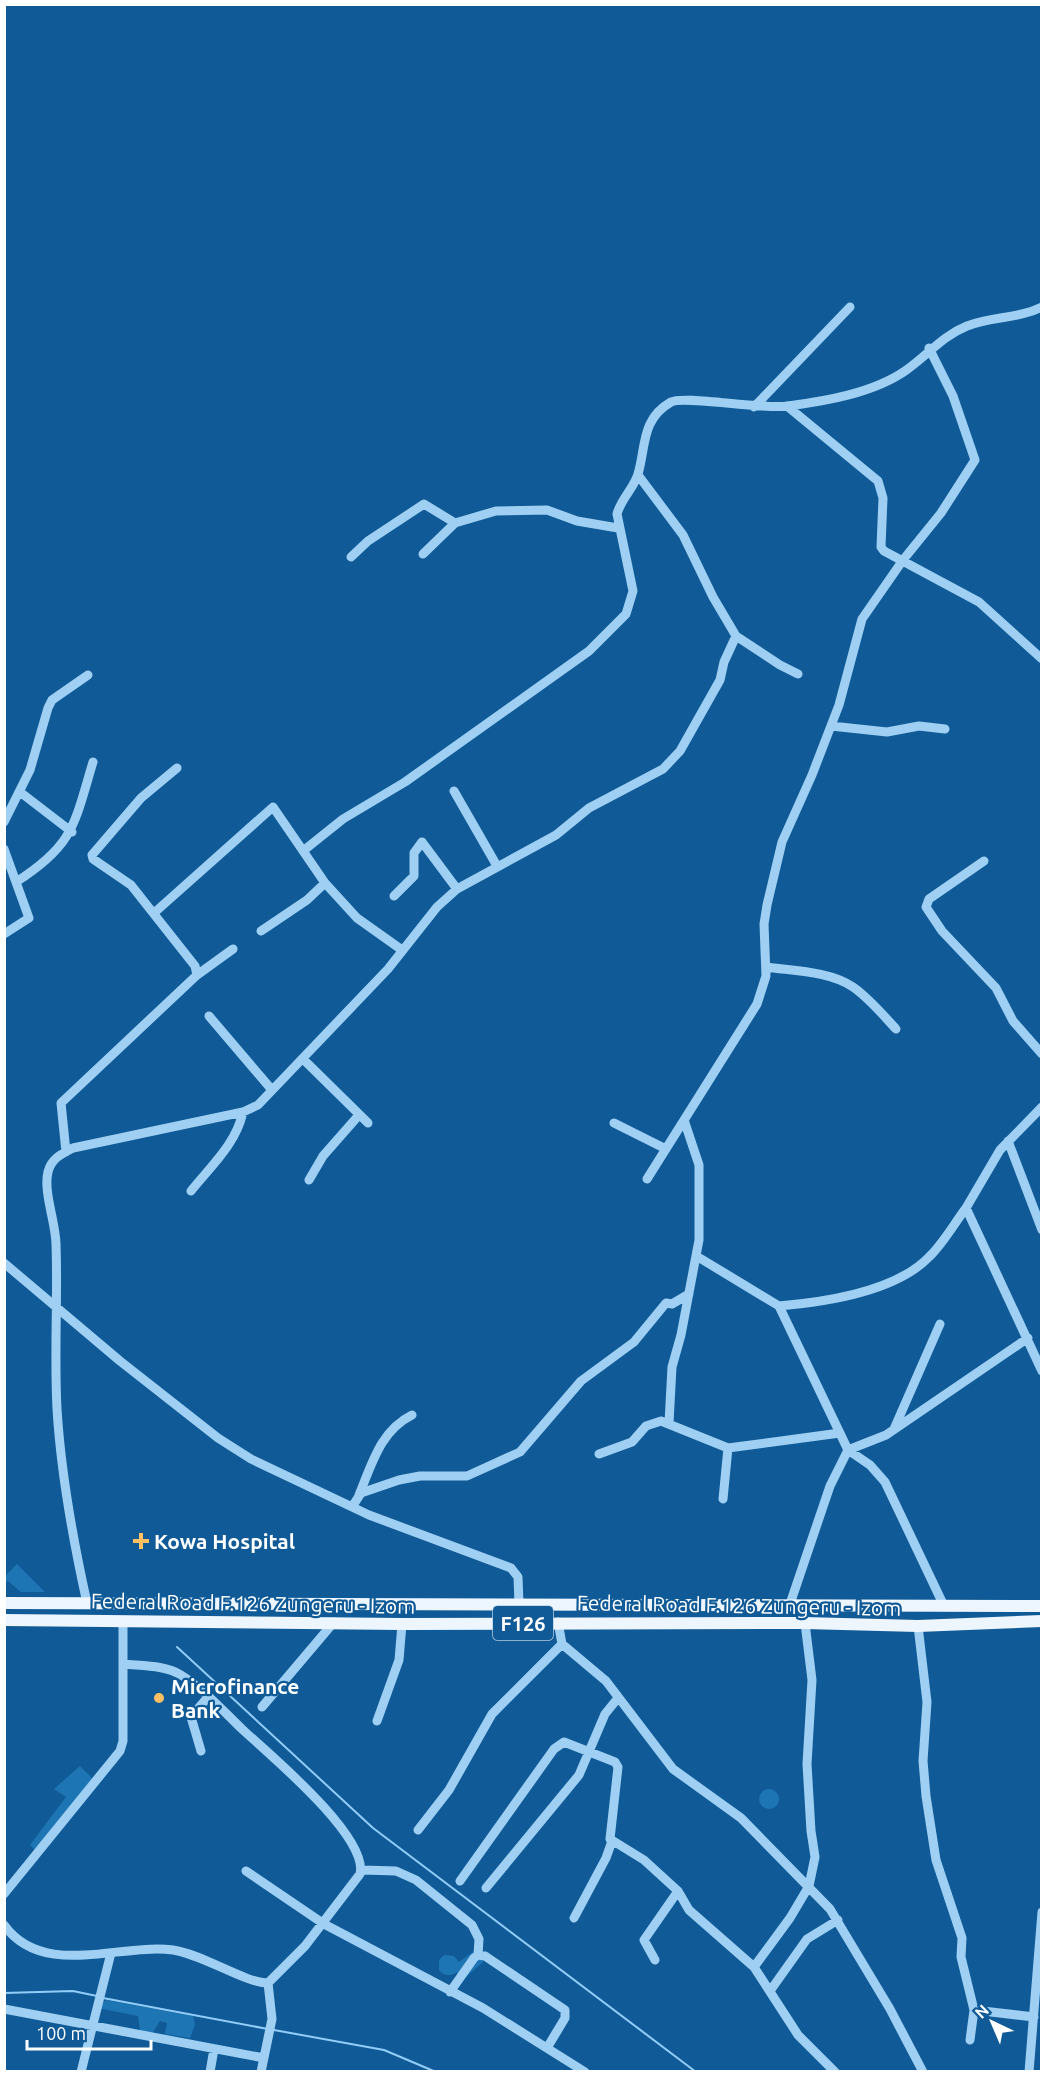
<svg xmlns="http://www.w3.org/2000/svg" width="1046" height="2076" font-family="Ubuntu,sans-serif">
<rect width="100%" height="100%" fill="#105b97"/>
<!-- green -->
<path fill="#1e75b4" d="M17,1564L45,1592H21L8,1581L5,1583V1576Z
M80,1766L94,1780L36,1851L30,1845L66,1797L54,1789Z
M759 1799a10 10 0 1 1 20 0a10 10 0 1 1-20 0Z
M474,1951L484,1953L483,1962L466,1977H457V1972C450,1977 444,1976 439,1970V1960L444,1955L454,1956L459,1962Z
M106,2000L193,2016L195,2025L190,2038L165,2034L167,2023L160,2021L152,2034L140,2031L138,2016L98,2008Z"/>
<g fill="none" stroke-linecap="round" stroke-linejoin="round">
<!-- stream -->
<path stroke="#91cdf8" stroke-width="2" d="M177,1647L373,1828L696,2072
M4,1993L73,1991L97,1996
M103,1998L268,2029
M274,2030L384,2050L436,2072"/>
<!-- minor -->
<path stroke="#9fd0f4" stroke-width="9" d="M787,406L878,481L883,498L881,547L884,551L979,602L1042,659
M754,407L850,307
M638,475L683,535L713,597L736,636L780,665L798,674
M423,554L455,523L496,511L547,510L577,521L618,528
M351,557L368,541L424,504L455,523
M831,726L887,732L919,726L945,729
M454,791L497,866
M20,792L72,832
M4,822L30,770L48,708L52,700L88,675
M4,849L29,918L4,934
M303,851L343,819L405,782L589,651L626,614L633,591L617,514C621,499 634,488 638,474C646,447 641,419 671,402C684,395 762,410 788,406C826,401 873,393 905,371C927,356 942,336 967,326C992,316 1018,319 1042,307
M984,861L929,899L926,907L942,931L996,988L1013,1021L1042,1054
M16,882C74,845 74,825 93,762
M394,896L414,876V853L422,842L457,889
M154,913L273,807L325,883L357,918L402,950
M261,931L307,900L325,883
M766,967C793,971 829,971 853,987C869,998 883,1015 896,1029
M197,975L233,949
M209,1016L272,1090
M303,1059L368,1123
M1042,1107L1000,1150L966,1208L1042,1371
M614,1123L666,1149
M1008,1141L1042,1230
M66,1152L61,1103L197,975L195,966L131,885L93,859L92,855L141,798L177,768
M647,1179L757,1004L766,976L764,924L767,905L782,842L812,775L839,705L862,619L903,560L941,513L975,460L953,396L929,348
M309,1180L323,1156L359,1115
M191,1191C211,1166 236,1144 243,1112
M698,1257L779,1306C826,1302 897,1291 930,1256C944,1242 954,1224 966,1208
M4,1263L120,1361L218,1438L251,1459L369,1515L511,1568L518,1577L519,1604
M779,1306L848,1450L870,1465L885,1482L944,1606
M669,1423L672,1367L681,1335L699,1240V1165L684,1120
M894,1429L940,1324
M599,1454L632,1442L646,1426L661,1421L728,1448
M359,1495C372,1464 380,1431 412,1415
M723,1499L728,1448L840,1433
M352,1507L361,1493L399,1480L420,1476H467L520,1452L581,1381L634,1342L666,1303L672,1304L689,1294
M87,1603C73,1540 61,1474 57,1409C54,1354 58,1299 56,1244C56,1224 43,1191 48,1172C51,1159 61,1154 73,1148L243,1112L258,1105L388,969L437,907L457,889L556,835L589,808L663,769L680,751L720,680L724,662L736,636
M790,1604L830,1486L848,1450L886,1435L1028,1338
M558,1622L562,1644L606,1681L673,1769L741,1818L830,1909L890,2009L923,2072
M918,1626L927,1702L923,1761L926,1796L936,1860L962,1938L961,1957L974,2010L970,2040
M262,1707L334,1622
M377,1721L399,1660L402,1624
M201,1751L191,1717L208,1697
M418,1830L449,1790L492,1714L562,1644
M610,1839L644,1860L678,1891L689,1910L754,1967L798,2035L835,2072
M362,1870L396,1871L416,1880L472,1925L479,1939L478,1955
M246,1871L324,1924L483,2008L585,2072
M460,1881L554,1749L564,1742L615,1762L618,1767L610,1839L612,1841L606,1858L574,1918
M486,1888L579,1775L605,1714L618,1698
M4,1894L120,1751L123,1741V1621
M4,1925C43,1979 119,1943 173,1950C202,1954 245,1983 268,1983L305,1946L360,1874C369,1837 269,1754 243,1730C224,1712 204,1689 181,1675C165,1665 142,1666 123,1664
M655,1960L644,1940L678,1891
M754,1967L790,1918L809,1886L815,1857L811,1831L807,1764L812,1680L805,1623
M770,1991L807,1939L838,1920
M450,1992L474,1958L478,1955L485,1956L565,2010V2018L547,2048
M4,2009L264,2058
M974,2010L1034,2017
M81,2072L111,1953
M210,2072L214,2049
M261,2072L272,2019L268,1983
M1029,2072L1042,1912"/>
<!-- major -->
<path stroke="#edf6ff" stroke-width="12" d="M4,1603L1042,1606
M4,1620L402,1624L805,1623L918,1626L1042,1621"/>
</g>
<!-- markers -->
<g fill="#ffbf63" stroke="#105b97" stroke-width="2">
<path d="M138 1532h6v6h6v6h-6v6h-6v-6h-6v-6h6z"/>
<circle cx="159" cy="1698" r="6"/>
</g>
<g text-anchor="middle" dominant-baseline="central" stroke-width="4.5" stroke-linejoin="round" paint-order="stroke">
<!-- shield labels -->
<rect fill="#105b97" stroke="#b7cee0" stroke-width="1.5" x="493" y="1606" width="60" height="34" rx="4.5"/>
<g font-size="20" font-weight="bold" fill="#fff">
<text x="523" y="1623">F126</text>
</g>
<!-- poi labels -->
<g font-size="21" font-weight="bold" fill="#fff" stroke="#105b97" text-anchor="start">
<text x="154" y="1541">Kowa Hospital</text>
<text x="171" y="1686">Microfinance<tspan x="171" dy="24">Bank</tspan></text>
</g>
<!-- street labels -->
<g font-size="21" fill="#fff" stroke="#105b97">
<text transform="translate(253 1603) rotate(1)">Federal Road F.126 Zungeru - Izom</text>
<text transform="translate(739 1605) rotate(1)">Federal Road F.126 Zungeru - Izom</text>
</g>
</g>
<!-- border -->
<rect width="1046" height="2076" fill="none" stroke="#ffffff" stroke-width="12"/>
<!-- north arrow -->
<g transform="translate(992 2022) rotate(316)" stroke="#105b97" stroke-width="4.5" paint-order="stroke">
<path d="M0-4.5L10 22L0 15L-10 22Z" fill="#ffffff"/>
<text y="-9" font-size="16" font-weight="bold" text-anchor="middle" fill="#ffffff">N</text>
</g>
<!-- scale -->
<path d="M27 2040v9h124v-9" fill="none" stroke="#ffffff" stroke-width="3"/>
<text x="36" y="2040" font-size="18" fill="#ffffff" stroke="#105b97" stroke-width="4.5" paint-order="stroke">100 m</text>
</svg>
